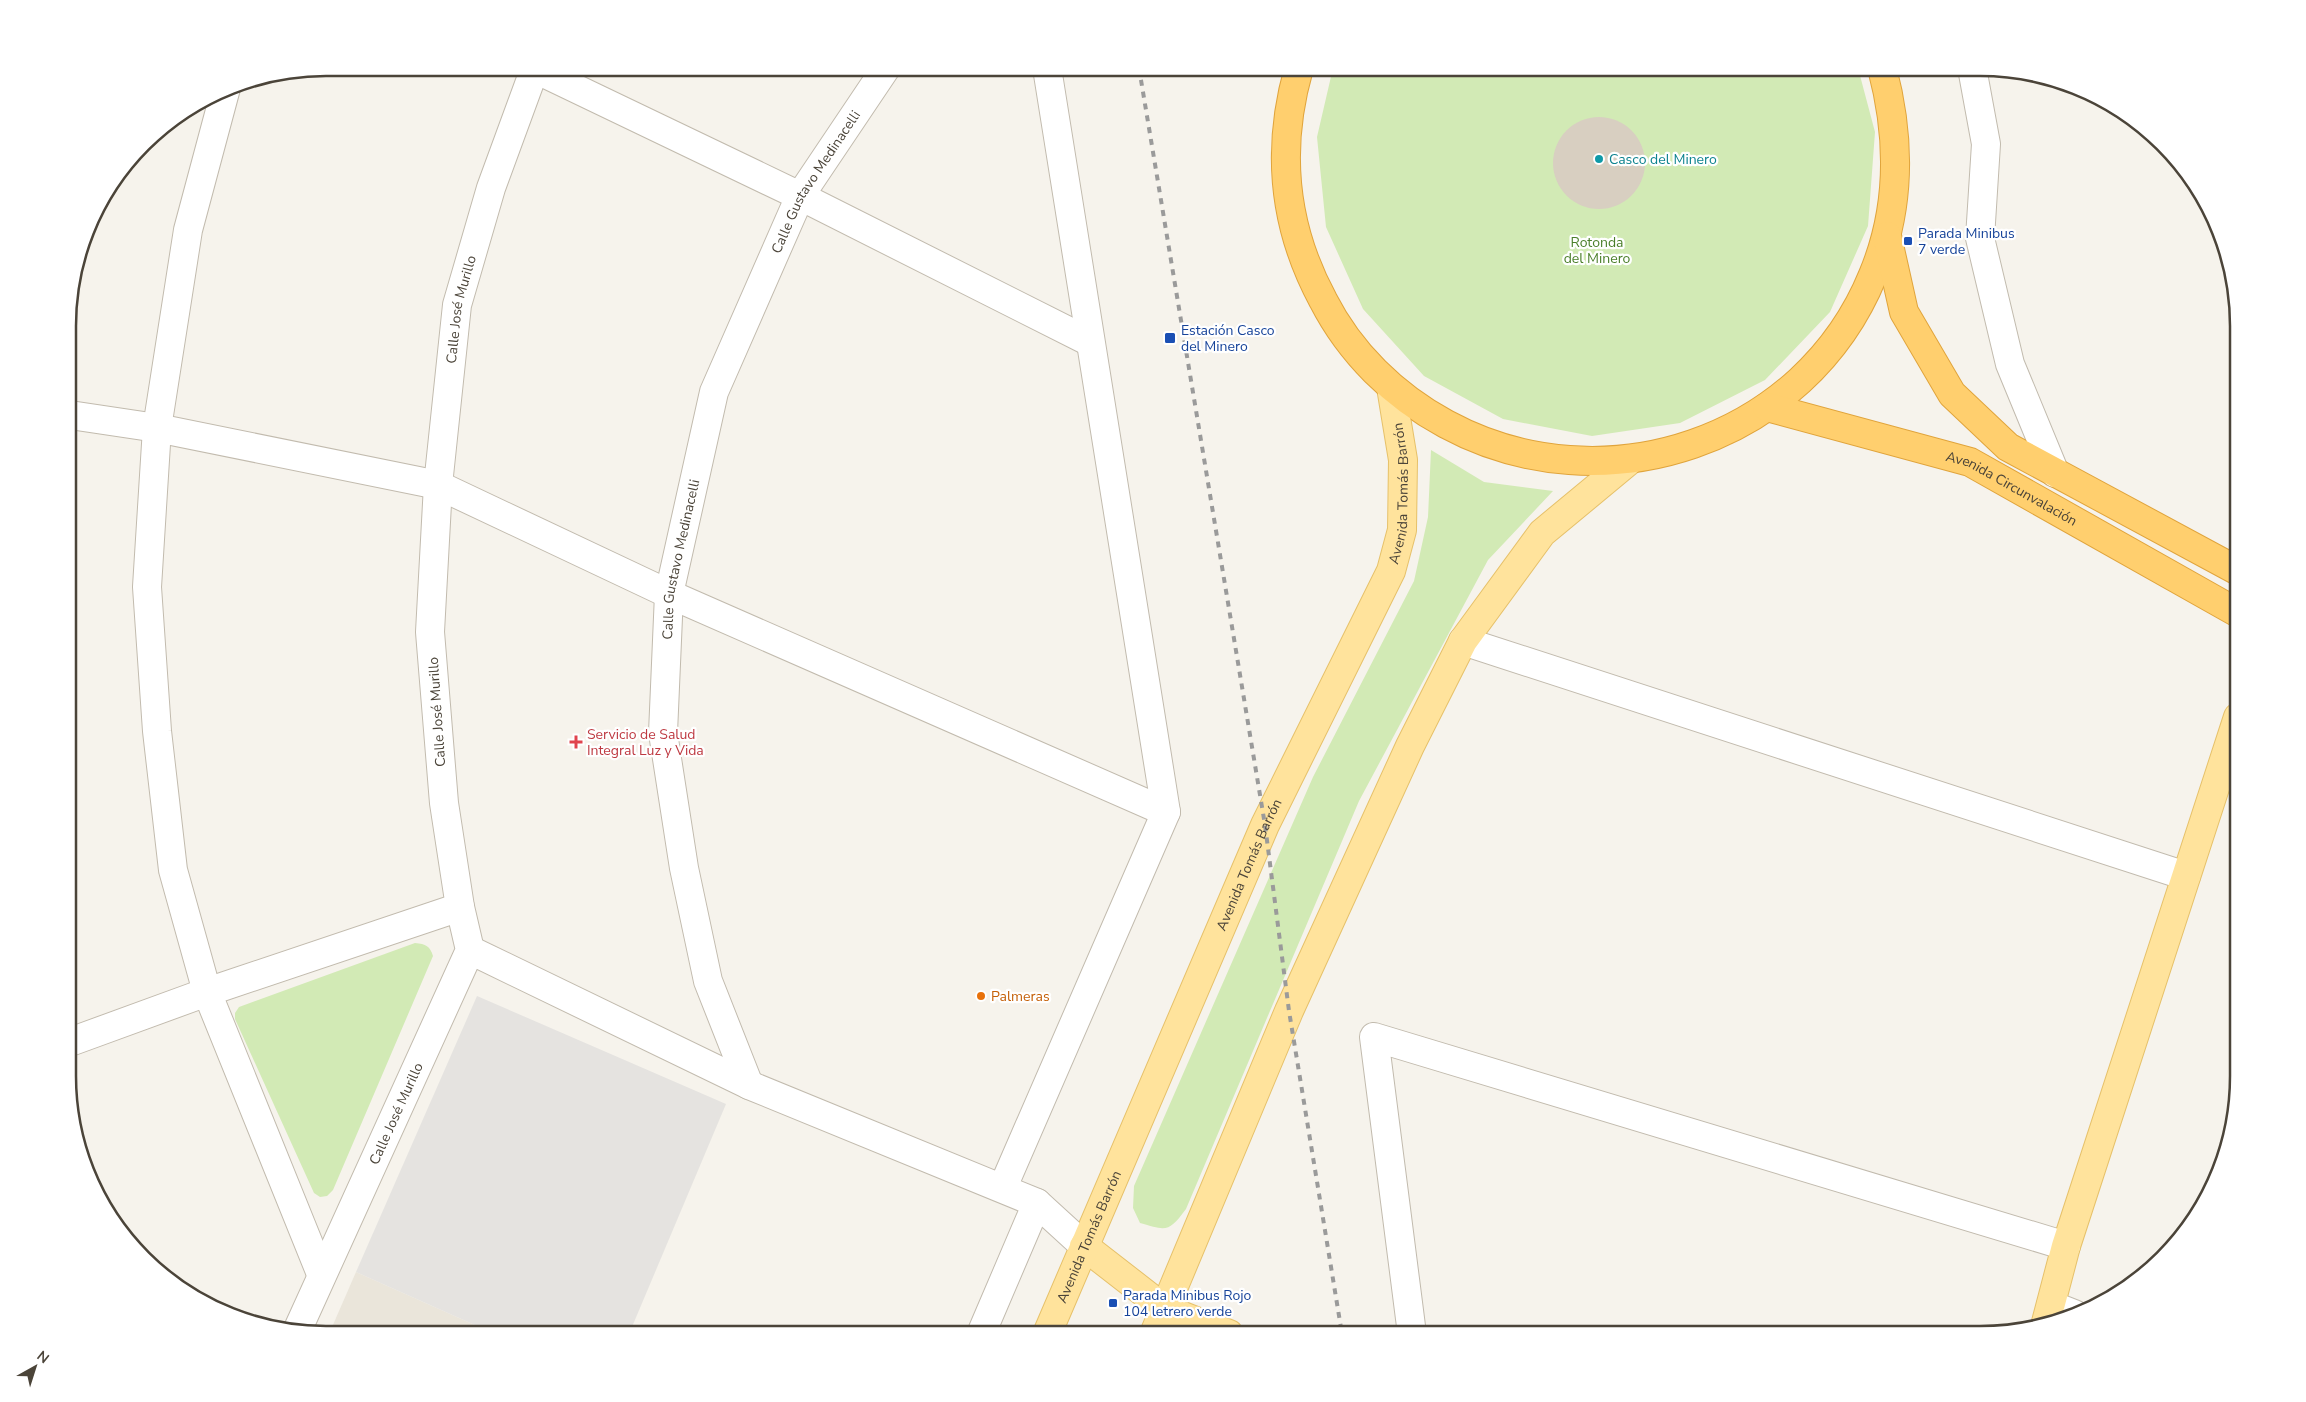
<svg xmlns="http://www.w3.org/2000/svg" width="2306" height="1402" font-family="'Nunito Sans',sans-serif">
<rect width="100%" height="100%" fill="#f6f3ec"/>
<!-- residential -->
<path fill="#eae5da" d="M356,1272L495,1334H329Z"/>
<!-- green -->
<path fill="#d2eab5" d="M1333,68H1858L1875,132L1868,226L1830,312L1765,380L1680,423L1592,436L1503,419L1424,376L1363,309L1326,227L1317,137Z
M1431,450L1484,482L1553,491L1488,560L1359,801L1186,1209C1169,1232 1167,1231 1140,1223L1133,1208L1134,1186L1313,777L1414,581L1428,517Z
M415,943C426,944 430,946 433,956L333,1190L327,1196L320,1197L314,1193L235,1019V1013L239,1007Z"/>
<!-- parking -->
<path fill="#e5e3e0" d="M477,996L726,1104L629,1334H495L356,1272Z"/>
<!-- building -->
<path fill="#d8cfc1" d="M1553 163a46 46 0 1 1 92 0a46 46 0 1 1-92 0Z"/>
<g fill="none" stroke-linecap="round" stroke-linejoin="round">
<!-- minor casing -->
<g stroke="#c2bbae" stroke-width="30">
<g id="minor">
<path d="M533,68L800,196L1090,342"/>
<path d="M1972,68L1986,144L1980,238L2010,364L2055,473"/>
<path d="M226,88L188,230L157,428L147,587L157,731L173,870L207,992L321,1274"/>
<path d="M70,415L157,428L438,485L669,594L1166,812"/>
<path d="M1463,641L2186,876"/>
<path d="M470,950L749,1085L1037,1203L1084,1246"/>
<path d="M70,1042L207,992L460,907"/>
<path id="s1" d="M749,1085L708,981L684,868L663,733L669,594L714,392L800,196L886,68"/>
<path d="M1003,1187L1166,812L1047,68"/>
<path d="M2051,1305L2074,1314"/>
<path id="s2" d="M297,1331L470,950L460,907L444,803L430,632L438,485L457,305L491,188L535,68"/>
<path d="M981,1334L1037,1203"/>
<path d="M1412,1334L1374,1037L2066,1246"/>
</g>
</g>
<!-- major casing -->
<g stroke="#e6c16a" stroke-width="30">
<g id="major">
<path d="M1084,1246L1165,1309L1229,1334"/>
<path d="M2045,1326L2066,1246L2238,717"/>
<path id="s3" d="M1047,1334L1265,825L1391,571L1402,530L1403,460L1391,387"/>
<path d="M1154,1334L1289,1011L1410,746L1463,641L1542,533L1630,460"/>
</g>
</g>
<!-- highway casing -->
<g stroke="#e0a43c" stroke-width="30">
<g id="highway">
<path d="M1299,68C1276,148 1283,226 1323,300C1350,353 1394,396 1446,424C1603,509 1805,442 1873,275C1901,208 1900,136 1882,68"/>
<path d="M1887,236L1904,312L1952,394L2008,447L2238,571"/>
<path id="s4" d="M1767,407L1970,462L2238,613"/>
</g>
</g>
<!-- minor -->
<use href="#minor" stroke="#fff" stroke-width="28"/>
<!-- major -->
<use href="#major" stroke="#ffe39c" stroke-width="28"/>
<!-- highway -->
<use href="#highway" stroke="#ffcf6e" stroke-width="28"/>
<!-- rail -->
<path stroke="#9a9a9a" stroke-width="4" stroke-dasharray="6 6" stroke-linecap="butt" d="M1139,68L1265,825L1289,1011L1342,1334"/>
</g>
<!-- markers -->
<circle fill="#0f9aa8" stroke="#fff" stroke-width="2" cx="1599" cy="159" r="5"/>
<g fill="#1a4fb4" stroke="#fff" stroke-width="2">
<rect x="1903" y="236" width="10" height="10" rx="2.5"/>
<rect x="1164" y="332" width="12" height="12" rx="2.5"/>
<rect x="1108" y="1298" width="10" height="10" rx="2.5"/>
</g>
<path fill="#e0444e" stroke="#fff" stroke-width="2" d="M573.5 734.5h5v5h5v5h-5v5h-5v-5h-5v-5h5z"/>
<circle fill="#e8710a" stroke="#fff" stroke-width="2" cx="981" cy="996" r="5"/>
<g text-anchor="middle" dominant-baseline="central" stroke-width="4.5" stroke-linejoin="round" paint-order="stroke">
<!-- culture labels -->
<g font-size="14" fill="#0d838f" stroke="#fff" text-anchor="start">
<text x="1609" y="159">Casco del Minero</text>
</g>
<!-- street labels -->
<g font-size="14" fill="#4b4439" stroke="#fff">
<text stroke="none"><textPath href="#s1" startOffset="944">Calle Gustavo Medinacelli</textPath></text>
<text stroke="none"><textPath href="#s2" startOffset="1064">Calle José Murillo</textPath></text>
<text stroke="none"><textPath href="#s4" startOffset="259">Avenida Circunvalación</textPath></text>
<text stroke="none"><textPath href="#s3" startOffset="916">Avenida Tomás Barrón</textPath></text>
<text stroke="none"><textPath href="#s1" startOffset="539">Calle Gustavo Medinacelli</textPath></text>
<text transform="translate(437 712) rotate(-94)">Calle José Murillo</text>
<text stroke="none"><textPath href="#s3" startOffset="511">Avenida Tomás Barrón</textPath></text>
<text stroke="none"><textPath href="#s2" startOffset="239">Calle José Murillo</textPath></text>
<text stroke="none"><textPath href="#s3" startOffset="106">Avenida Tomás Barrón</textPath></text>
</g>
<!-- transit labels -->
<g font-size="14" fill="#164399" stroke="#fff" text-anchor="start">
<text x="1918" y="233">Parada Minibus<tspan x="1918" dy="16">7 verde</tspan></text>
<text x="1181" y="330">Estación Casco<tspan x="1181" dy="16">del Minero</tspan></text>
<text x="1123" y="1295">Parada Minibus Rojo<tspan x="1123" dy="16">104 letrero verde</tspan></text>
</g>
<!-- park labels -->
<g font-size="14" fill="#4a7f2a" stroke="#fff">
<text x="1597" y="242">Rotonda<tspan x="1597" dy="16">del Minero</tspan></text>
</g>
<!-- health labels -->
<g font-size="14" fill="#be3a42" stroke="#fff" text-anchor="start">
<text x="587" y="734">Servicio de Salud<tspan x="587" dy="16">Integral Luz y Vida</tspan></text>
</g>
<!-- food labels -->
<g font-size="14" fill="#c56008" stroke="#fff" text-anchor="start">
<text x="991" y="996">Palmeras</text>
</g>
</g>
<!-- crop -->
<path d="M0 0H2306V1402H0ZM326 76H1980A250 250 0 0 1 2230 326V1076A250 250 0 0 1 1980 1326H326A250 250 0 0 1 76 1076V326A250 250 0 0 1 326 76Z" fill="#fff" fill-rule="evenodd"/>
<path fill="none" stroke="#4b4439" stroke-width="2.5" d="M326 76H1980A250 250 0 0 1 2230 326V1076A250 250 0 0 1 1980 1326H326A250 250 0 0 1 76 1076V326A250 250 0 0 1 326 76Z"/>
<!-- north arrow -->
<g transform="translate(35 1367) rotate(39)" stroke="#ffffff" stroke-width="4" paint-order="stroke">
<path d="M0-4L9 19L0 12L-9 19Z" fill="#4b4439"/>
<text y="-8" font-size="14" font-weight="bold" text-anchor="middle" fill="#4b4439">N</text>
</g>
</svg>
